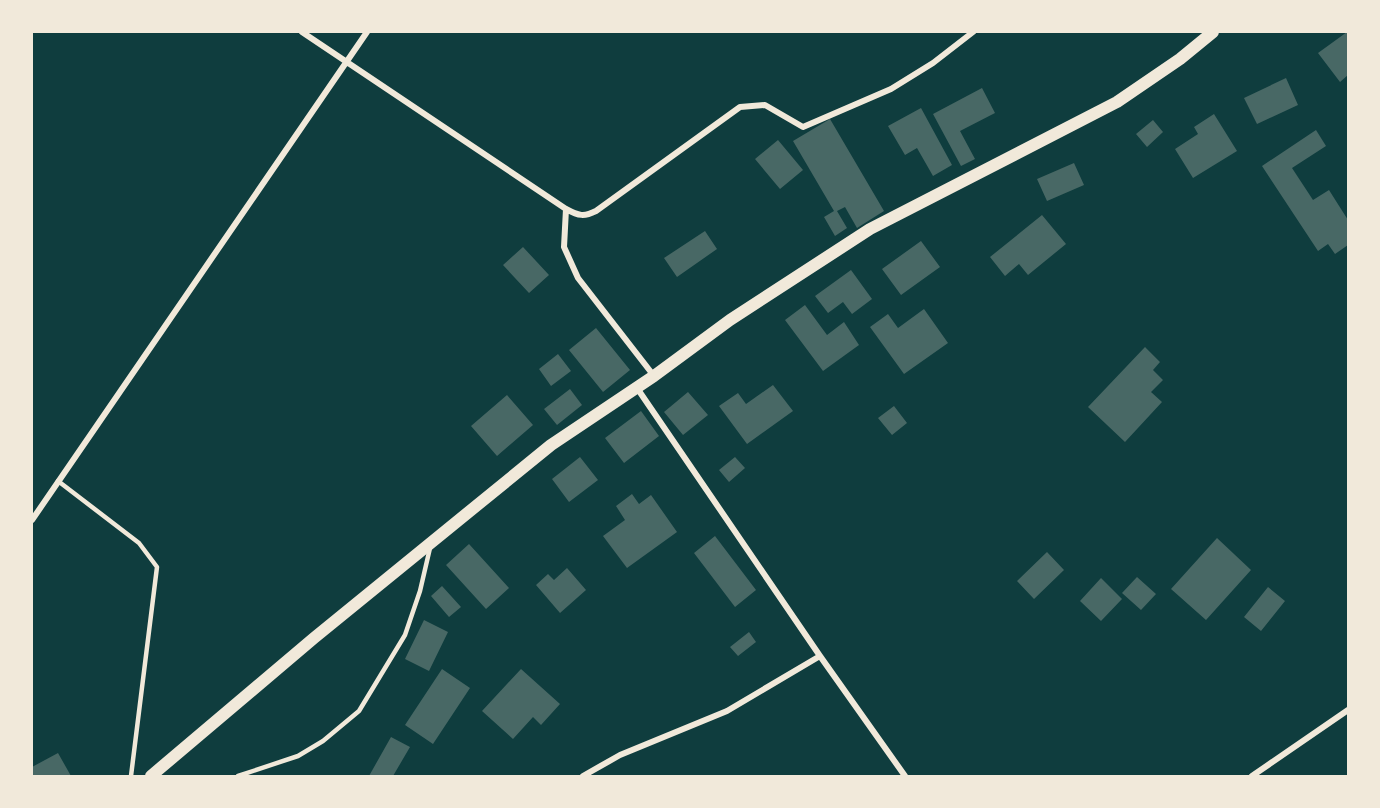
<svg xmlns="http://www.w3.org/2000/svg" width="1380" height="808" font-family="Montserrat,sans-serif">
<rect width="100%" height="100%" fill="#0f3d3e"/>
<!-- building -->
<path fill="#486865" d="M1347,32H1348V75L1340,82L1318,53Z
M1286,78L1298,105L1257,124L1244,98Z
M982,88L995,113L960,131L975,159L961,166L933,114Z
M921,108L952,165L933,176L917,148L905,155L888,126Z
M1214,114L1237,151L1193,178L1175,149L1198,134L1194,127Z
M830,119L884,211L857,228L845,207L837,211L847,228L835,236L824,217L834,211L793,141Z
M1153,120L1163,132L1147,147L1136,134Z
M1316,130L1326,146L1292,168L1313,200L1329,190L1348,220V245L1335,254L1328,244L1318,251L1262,166Z
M778,140L803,170L780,189L755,159Z
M1074,163L1084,185L1047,201L1037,179Z
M1042,215L1066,244L1028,275L1019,264L1005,276L990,257Z
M705,231L717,249L677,277L664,258Z
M921,241L940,267L901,295L882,269Z
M523,247L549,275L529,293L503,265Z
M851,270L872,299L852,314L843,302L828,313L815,296Z
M805,305L827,335L844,322L859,345L823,371L785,320Z
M924,309L948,343L904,374L870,327L888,314L898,328Z
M596,328L630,370L603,392L569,350Z
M1145,347L1160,362L1153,370L1163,380L1151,392L1162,402L1125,442L1088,407Z
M558,354L571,371L551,386L539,369Z
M773,385L793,411L747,444L719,406L738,393L746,404Z
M570,389L582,405L557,425L544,409Z
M688,392L708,415L683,435L664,412Z
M507,395L533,425L497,456L471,426Z
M894,406L907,423L892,435L878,418Z
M641,411L659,436L624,463L605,438Z
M580,457L598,480L569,502L552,479Z
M735,457L745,468L729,482L719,470Z
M632,494L639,504L651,495L677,532L627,568L603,536L625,520L616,506Z
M715,536L756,590L735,607L694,553Z
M1217,538L1251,570L1206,620L1171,589Z
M469,544L509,588L486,609L446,565Z
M1047,552L1064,570L1034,599L1017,581Z
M567,568L586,590L560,613L536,585L548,574L554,580Z
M1137,577L1156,594L1141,610L1122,593Z
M1101,578L1122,599L1101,621L1080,601Z
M442,586L461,607L449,617L431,596Z
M1268,587L1285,601L1261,631L1244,617Z
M424,620L448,632L429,671L405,659Z
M749,632L756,642L738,656L730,647Z
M442,669L470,688L433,744L405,725Z
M521,669L560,704L541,725L533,717L513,739L482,711Z
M391,737L410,747L393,776H369Z
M58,753L71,776H32V767Z"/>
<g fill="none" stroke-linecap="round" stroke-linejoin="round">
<!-- service -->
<path stroke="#f1e9da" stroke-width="4.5" d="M58,481L139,543L157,567L131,776
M238,776L298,756L323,741L359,711L405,635L420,591L430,548"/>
<!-- minor -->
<path stroke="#f1e9da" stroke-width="6" d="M302,32L566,209C579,216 584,217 596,211L740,107L765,105L803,127L891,89L933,63L973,32
M566,209L564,247L578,278L654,376
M637,388L820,656L905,776
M32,520L367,32
M583,776L620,755L727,711L820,656
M1252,776L1348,710"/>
<!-- secondary -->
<path stroke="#f1e9da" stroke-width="12" d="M151,776L314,638L551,445L654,376L730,320L870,229L1117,102L1180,59L1213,32"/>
</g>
<!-- border -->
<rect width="1380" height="808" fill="none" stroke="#f1e9da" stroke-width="66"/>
</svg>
